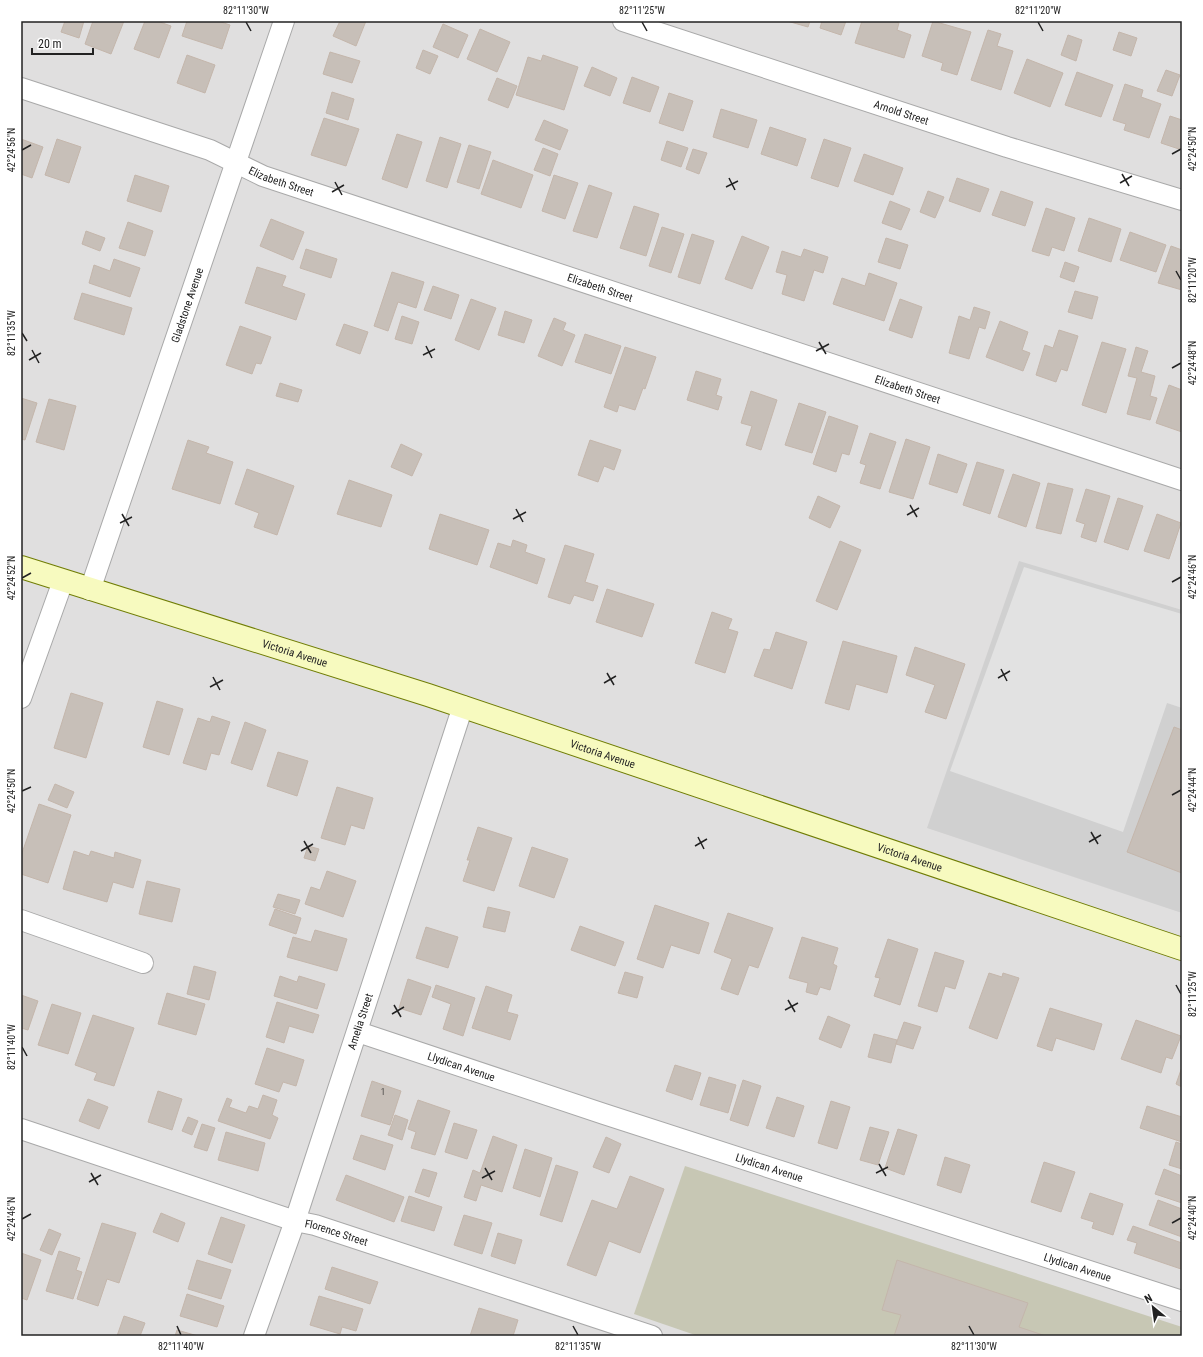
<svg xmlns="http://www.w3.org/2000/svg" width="1203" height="1357" font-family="'Roboto Condensed',sans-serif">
<rect width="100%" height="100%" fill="#f2efe9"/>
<!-- residential -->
<path fill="#e0dfdf" d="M21,21H1182V1336H21Z"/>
<!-- religious -->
<path fill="#d0d0d0" d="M1019,561L1182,610V913L927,828Z"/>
<!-- construction -->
<path fill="#c7c7b4" d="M685,1166L1182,1327V1336H698L634,1314Z"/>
<!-- parking -->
<path fill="#e2e2e2" d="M1024,567L1182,614V708L1167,703L1123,832L950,771Z"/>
<!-- building -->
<path fill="#c7bfb8" stroke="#c4b6ab" d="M65,21H84L79,38L61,32Z
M93,21H124L111,54L85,44Z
M145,21H157L171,26L159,58L134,49Z
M187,21H218L230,25L222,49L182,36Z
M340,21H366L356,46L333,36Z
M787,21H810L808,27Z
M822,21H846L841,35L820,28Z
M862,21H893L899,23L897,30L911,35L904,58L855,43Z
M933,21L971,32L957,75L941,70L943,63L922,56Z
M443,24L468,35L458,58L433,47Z
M480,29L510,42L497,72L467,59Z
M988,30L1001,34L997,46L1013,51L1001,90L971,80Z
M1119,32L1137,38L1131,56L1113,50Z
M1068,35L1082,40L1076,61L1061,55Z
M423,50L438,56L430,74L416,68Z
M330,52L360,61L352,83L323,74Z
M187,55L215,65L205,93L177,83Z
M543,55L578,67L564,110L516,95L528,57L541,61Z
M1027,59L1063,73L1050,107L1014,93Z
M592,67L617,78L610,96L584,86Z
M1166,70L1180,75L1172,96L1157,91Z
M1077,72L1113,85L1101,117L1065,105Z
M632,77L659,87L650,112L623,103Z
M497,78L517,86L508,108L488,100Z
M1125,84L1143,90L1141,97L1161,104L1149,138L1124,130L1126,124L1113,120Z
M332,92L354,99L348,120L326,113Z
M669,93L693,101L683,131L659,123Z
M721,109L757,120L748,148L713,137Z
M1170,116L1182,120V150L1161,143Z
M324,118L359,129L346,166L311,155Z
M544,120L568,130L560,150L535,140Z
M770,127L806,139L797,166L761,154Z
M397,134L422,142L407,188L382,179Z
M440,137L461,144L447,188L426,181Z
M21,139L43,147L32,178L21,174Z
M57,139L81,147L69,183L45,175Z
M824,139L851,148L838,187L811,178Z
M667,141L688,148L681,167L661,160Z
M469,145L491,152L479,189L457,182Z
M543,148L558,154L550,176L534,170Z
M693,149L707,153L699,174L686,169Z
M864,154L903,168L893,195L854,181Z
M493,160L533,175L521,208L481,194Z
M135,175L169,186L161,212L127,201Z
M554,175L578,183L565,219L542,211Z
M957,178L989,189L980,212L949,201Z
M589,185L612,193L597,238L573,231Z
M928,191L944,197L935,218L920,212Z
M1001,191L1033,202L1025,226L992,215Z
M890,201L910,209L901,230L882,223Z
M634,206L659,214L646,256L620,248Z
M1046,208L1075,218L1064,251L1052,247L1049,256L1032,251Z
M1089,218L1121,229L1111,262L1078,251Z
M271,219L304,232L293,260L260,246Z
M128,222L153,231L145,256L119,248Z
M662,227L684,234L671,273L649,266Z
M86,231L105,238L100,251L82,244Z
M1130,232L1166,245L1156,272L1120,260Z
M692,234L714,241L700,284L678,277Z
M742,236L769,247L752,289L725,279Z
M886,238L908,245L900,269L878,262Z
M1171,246L1182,250V290L1158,283Z
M306,249L337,259L331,278L300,268Z
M804,249L828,257L823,273L814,270L804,301L782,294L787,275L776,272L782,251L801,257Z
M114,259L140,268L130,297L89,283L94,265L110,271Z
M1065,262L1079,267L1074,282L1060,277Z
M257,267L286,276L282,286L305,294L296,320L245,303Z
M392,272L424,282L416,308L398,302L388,331L374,326Z
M869,273L897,283L884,321L833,304L842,278L865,286Z
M433,286L459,295L451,319L424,310Z
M1075,291L1098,297L1092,319L1068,312Z
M82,293L132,308L124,335L74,319Z
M471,299L496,308L479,350L455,340Z
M900,299L922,307L912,338L889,330Z
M974,307L990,312L985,329L979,327L969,359L949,353L959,316L970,320Z
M505,311L532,320L524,343L498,335Z
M402,316L419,322L412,344L395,339Z
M554,318L566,323L563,330L575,335L562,366L538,356Z
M1000,321L1028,332L1022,350L1030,353L1023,371L986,357Z
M344,324L368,332L360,354L336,345Z
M240,326L271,337L261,364L256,363L252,374L226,365Z
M1059,330L1078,336L1067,371L1061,369L1056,382L1036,375L1045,345L1053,348Z
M585,334L621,346L611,374L575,362Z
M1102,342L1126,349L1106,413L1082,405Z
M625,347L656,357L645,389L643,388L635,410L619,405L617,412L604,407Z
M1136,347L1148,351L1141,372L1155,376L1150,396L1157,398L1150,420L1127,414L1137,378L1128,376Z
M696,371L721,379L716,395L722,397L718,410L687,400Z
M280,383L302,390L298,402L276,396Z
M1169,385L1182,390V432L1156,423Z
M751,391L777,400L761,450L746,445L752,426L741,423Z
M21,398L37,403L25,440L21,439Z
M49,399L76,406L64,450L36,442Z
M799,403L826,412L812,453L785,445Z
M829,416L858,426L849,455L842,453L836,472L813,464Z
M870,433L896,442L880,489L860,483L866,465L860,463Z
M906,439L930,447L913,499L889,492Z
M188,440L209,447L206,453L233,462L220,504L172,489Z
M590,440L621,450L614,470L604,466L598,482L578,475Z
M401,444L422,454L412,476L391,467Z
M938,454L967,464L957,493L929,484Z
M977,462L1004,470L990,514L963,505Z
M247,469L294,486L277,535L254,527L259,513L235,504Z
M1013,474L1040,483L1026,527L998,517Z
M349,480L392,495L381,527L337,514Z
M1048,483L1073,489L1061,534L1036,528Z
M1086,489L1110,496L1096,542L1081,537L1085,524L1076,521Z
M818,496L840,506L830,528L809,518Z
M1118,498L1143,506L1128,550L1104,542Z
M440,514L489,530L477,565L429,549Z
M1157,514L1181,523L1169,559L1144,551Z
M513,540L527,545L525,552L545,559L537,584L490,567L498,543L511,547Z
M840,541L861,550L837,610L816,601Z
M565,545L594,554L585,582L598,586L593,601L574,595L570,604L548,597Z
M607,589L654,604L642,637L596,622Z
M712,612L732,619L728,629L738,632L725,673L695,663Z
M776,632L807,642L792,689L754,676L764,649L770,650Z
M843,641L897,656L887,693L856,684L849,710L825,703Z
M915,647L965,664L946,719L925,712L935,685L906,675Z
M71,693L103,703L86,758L54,748Z
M157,701L183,709L169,755L143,747Z
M212,716L230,722L219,755L211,753L206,770L183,763L198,718L210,722Z
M245,722L266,730L252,770L231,763Z
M1174,727L1182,730V873L1127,852Z
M278,752L308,761L297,796L267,786Z
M55,784L74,792L67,808L48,800Z
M337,787L373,798L364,829L351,825L345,845L321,838Z
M39,804L71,815L48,883L21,874V856Z
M478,827L512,838L494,891L463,881L470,860H467Z
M308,846L319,849L315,861L304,858Z
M532,847L568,859L554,898L519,886Z
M74,851L89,856L91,851L114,858L115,852L141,860L133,888L113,882L107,902L63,889Z
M327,871L356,881L343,917L305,904L311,887L320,890Z
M147,881L180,889L172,922L139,914Z
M278,894L300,900L295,914L273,907Z
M655,905L709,923L699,954L671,945L663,968L637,959Z
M488,907L510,912L505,932L483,927Z
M275,909L301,918L296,934L269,925Z
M728,913L773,928L758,968L749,965L738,995L721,989L732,959L714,952Z
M580,926L624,942L615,966L571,950Z
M426,927L458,937L448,968L416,958Z
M315,930L347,939L337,971L287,957L293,937L311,942Z
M802,937L838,948L833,964L837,966L830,990L820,987L817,995L806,992L808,983L789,978Z
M888,939L918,949L900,1005L874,996L880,978L875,977Z
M935,952L964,961L955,989L945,986L937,1012L918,1006Z
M194,966L216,972L209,1000L187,994Z
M625,972L643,977L637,998L618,993Z
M989,973L1002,977L1003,973L1019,978L997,1039L969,1028Z
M280,976L297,982L299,976L325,984L317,1009L274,996Z
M408,979L431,987L421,1015L399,1008Z
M436,985L475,998L463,1036L443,1029L451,1004L432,997Z
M486,986L512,995L507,1012L518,1015L510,1040L472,1028Z
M167,993L205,1004L196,1035L158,1024Z
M21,995L38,1001L28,1030L21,1028Z
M277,1002L319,1015L313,1033L289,1026L284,1043L266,1037Z
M52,1004L81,1013L68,1054L38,1045Z
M1050,1008L1102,1024L1094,1050L1056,1038L1052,1051L1037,1046Z
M93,1015L134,1028L114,1086L94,1080L97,1073L75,1065Z
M828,1016L850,1025L841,1048L819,1039Z
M1136,1020L1181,1036L1172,1059L1166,1057L1161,1073L1121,1059Z
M904,1022L921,1027L913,1049L896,1044Z
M874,1034L897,1040L891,1063L868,1057Z
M267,1048L304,1060L296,1086L283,1082L279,1092L255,1084Z
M675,1065L701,1073L692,1100L666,1091Z
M1182,1067V1087L1176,1084Z
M709,1077L736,1085L728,1113L700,1105Z
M743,1080L761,1086L748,1126L730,1120Z
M372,1081L401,1091L390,1125L361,1116Z
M158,1091L182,1099L172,1130L148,1122Z
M263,1095L277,1100L272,1115L278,1118L270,1139L218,1121L227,1098L232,1100L229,1107L246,1113L249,1106L258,1109Z
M777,1097L804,1106L794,1137L766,1128Z
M88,1099L108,1107L99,1129L79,1121Z
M418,1100L450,1111L435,1155L411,1148L416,1132L408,1129Z
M831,1101L850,1107L837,1149L818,1143Z
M1147,1106L1182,1117V1142L1140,1128Z
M395,1115L408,1120L402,1140L388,1135Z
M188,1117L198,1121L192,1135L182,1131Z
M454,1123L477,1130L467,1159L445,1152Z
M202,1124L215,1128L207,1151L194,1147Z
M870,1127L889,1132L878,1165L860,1160Z
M898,1129L917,1135L904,1175L885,1168Z
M226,1132L265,1143L258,1171L218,1160Z
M361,1135L393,1145L385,1170L353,1159Z
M493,1136L517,1145L502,1192L481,1185L476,1201L464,1197L473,1170L480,1173Z
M606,1137L621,1144L609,1173L593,1167Z
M1176,1142L1182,1144V1169L1169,1165Z
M525,1149L552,1158L540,1197L513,1188Z
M945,1157L970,1165L961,1193L937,1185Z
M1044,1162L1075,1172L1061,1212L1031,1202Z
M556,1165L578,1172L562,1222L540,1215Z
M423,1169L437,1173L429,1197L415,1192Z
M1164,1169L1182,1176V1203L1155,1194Z
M346,1175L404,1197L394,1222L336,1200Z
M630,1176L664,1189L640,1253L609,1241L596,1276L567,1265L592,1200L617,1209Z
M1090,1193L1123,1204L1113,1235L1092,1228L1094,1222L1081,1218Z
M409,1196L442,1207L434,1231L401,1221Z
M1158,1200L1182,1209V1237L1149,1225Z
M161,1213L185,1223L178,1242L153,1232Z
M464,1215L492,1223L482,1254L454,1245Z
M221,1217L245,1225L232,1263L208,1254Z
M102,1223L136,1233L119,1283L107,1279L98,1306L77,1299Z
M1133,1226L1182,1243L1181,1269L1134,1253L1137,1243L1127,1240Z
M49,1229L61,1234L52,1255L40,1250Z
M498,1233L522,1240L515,1264L491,1256Z
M59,1251L80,1258L76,1270L82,1272L73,1299L46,1291Z
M21,1253L41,1260L27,1300L21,1298Z
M197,1260L231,1270L221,1299L188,1289Z
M897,1260L1028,1303L1019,1327L1046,1336H894L901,1315L882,1310Z
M332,1267L378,1282L370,1304L325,1289Z
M187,1294L224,1306L217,1327L180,1316Z
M319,1296L363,1309L356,1331L342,1327L340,1334L310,1325Z
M479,1308L518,1320L513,1336H470Z
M124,1316L145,1323L140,1336H117Z
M177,1330L198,1336H175Z"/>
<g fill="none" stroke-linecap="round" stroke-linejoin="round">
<!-- street casing -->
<g stroke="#a9a9a9" stroke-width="22">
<g id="street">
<path id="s1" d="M623,21L1007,147L1182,200"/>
<path id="s2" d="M21,88L210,150L263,176L1182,480"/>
<path id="s3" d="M90,590L284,21"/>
<path d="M21,698L63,581"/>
<path d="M21,920L143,963"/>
<path id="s4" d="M358,1032L604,1114L1182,1301"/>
<path id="s5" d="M21,1129L295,1221L315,1225L652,1336"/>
<path id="s6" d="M254,1336L295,1221L463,706"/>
</g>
</g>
<!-- secondary casing -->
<g stroke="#707d05" stroke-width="24">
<g id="secondary">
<path id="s7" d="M21,567L428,695L1182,949"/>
</g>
</g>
<!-- street -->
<use href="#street" stroke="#fff" stroke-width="20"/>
<!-- secondary -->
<use href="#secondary" stroke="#f7fabf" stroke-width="22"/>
</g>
<!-- ticks -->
<path fill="none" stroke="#222" stroke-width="1.5" d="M246,22L251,31M642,22L647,31M1038,22L1043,31M22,150L31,145M1172,154L1181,149M1122,174L1129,186M729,178L735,190M335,182L342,195M1120,183L1132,176M726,187L738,181M332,192L344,185M1176,271L1181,280M22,333L27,341M819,342L826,354M426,346L432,358M32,350L39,363M816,351L829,344M423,355L435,349M29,360L41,353M1172,368L1181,363M910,505L917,517M516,509L523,522M122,514L129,526M907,515L919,508M513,519L526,512M120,523L132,517M22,578L31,573M1172,582L1181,577M1001,669L1007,681M607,673L614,685M213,677L220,690M998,678L1010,671M604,683L616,676M210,687L223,680M22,791L31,787M1172,795L1181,790M1091,832L1098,844M698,837L704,849M304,841L311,853M1089,842L1101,835M695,846L707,839M301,851L313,844M1176,985L1181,994M788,1000L795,1012M394,1005L401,1017M785,1010L798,1003M392,1014L404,1007M22,1047L27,1056M879,1164L886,1176M485,1168L492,1180M91,1173L98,1185M876,1173L888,1167M482,1178L495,1171M89,1182L101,1175M22,1219L31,1214M1172,1223L1181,1218M177,1326L181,1335M573,1326L578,1335M969,1326L974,1335"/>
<g text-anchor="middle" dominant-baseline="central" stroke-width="3" stroke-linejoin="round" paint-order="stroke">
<!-- number labels -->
<g font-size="9" fill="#4b4948">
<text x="383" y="1092">1</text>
</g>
<!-- street labels -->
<g font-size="11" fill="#222" stroke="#fff">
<text stroke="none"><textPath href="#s1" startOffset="293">Arnold Street</textPath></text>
<text stroke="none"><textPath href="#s2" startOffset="277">Elizabeth Street</textPath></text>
<text stroke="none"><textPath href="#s2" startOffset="613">Elizabeth Street</textPath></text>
<text stroke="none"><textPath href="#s3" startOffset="301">Gladstone Avenue</textPath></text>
<text stroke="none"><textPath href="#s2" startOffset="937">Elizabeth Street</textPath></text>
<text stroke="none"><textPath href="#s7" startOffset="287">Victoria Avenue</textPath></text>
<text stroke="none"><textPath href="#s7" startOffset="611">Victoria Avenue</textPath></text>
<text stroke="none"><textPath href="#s7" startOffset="935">Victoria Avenue</textPath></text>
<text stroke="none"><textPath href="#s6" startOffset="332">Amelia Street</textPath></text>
<text stroke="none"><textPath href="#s4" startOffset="109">Llydican Avenue</textPath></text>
<text stroke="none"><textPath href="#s4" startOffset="433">Llydican Avenue</textPath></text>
<text stroke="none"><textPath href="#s5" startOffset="332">Florence Street</textPath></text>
<text stroke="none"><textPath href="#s4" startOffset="757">Llydican Avenue</textPath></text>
</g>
</g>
<!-- border -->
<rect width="1203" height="1357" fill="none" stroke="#ffffff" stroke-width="44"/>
<!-- north arrow -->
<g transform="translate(1153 1307) rotate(331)" stroke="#ffffff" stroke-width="3" paint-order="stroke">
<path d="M0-3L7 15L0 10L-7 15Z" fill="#222222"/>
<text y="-6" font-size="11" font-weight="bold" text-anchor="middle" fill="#222222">N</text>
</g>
<!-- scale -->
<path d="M32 48v6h61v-6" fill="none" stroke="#222222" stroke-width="2"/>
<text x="38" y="48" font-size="12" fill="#222222" stroke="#ffffff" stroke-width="3" paint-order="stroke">20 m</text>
<rect x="22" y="22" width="1159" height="1313" fill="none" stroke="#222" stroke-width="1.5"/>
<g font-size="10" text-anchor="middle" fill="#222">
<text x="246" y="14">82°11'30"W</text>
<text x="642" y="14">82°11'25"W</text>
<text x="1038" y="14">82°11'20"W</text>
<text transform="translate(1192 149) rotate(-90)" y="4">42°24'50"N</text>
<text transform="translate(11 150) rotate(-90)" y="4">42°24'56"N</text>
<text transform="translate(1192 280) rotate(-90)" y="4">82°11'20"W</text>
<text transform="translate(11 333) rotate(-90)" y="4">82°11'35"W</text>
<text transform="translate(1192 363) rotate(-90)" y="4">42°24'48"N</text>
<text transform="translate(1192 577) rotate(-90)" y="4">42°24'46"N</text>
<text transform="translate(11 578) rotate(-90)" y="4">42°24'52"N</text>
<text transform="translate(1192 790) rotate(-90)" y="4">42°24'44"N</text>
<text transform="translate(11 791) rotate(-90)" y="4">42°24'50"N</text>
<text transform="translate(1192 994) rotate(-90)" y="4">82°11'25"W</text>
<text transform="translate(11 1047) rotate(-90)" y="4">82°11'40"W</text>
<text transform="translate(1192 1218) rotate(-90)" y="4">42°24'40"N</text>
<text transform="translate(11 1219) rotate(-90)" y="4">42°24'46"N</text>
<text x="181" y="1350">82°11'40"W</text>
<text x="578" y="1350">82°11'35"W</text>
<text x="974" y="1350">82°11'30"W</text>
</g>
</svg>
